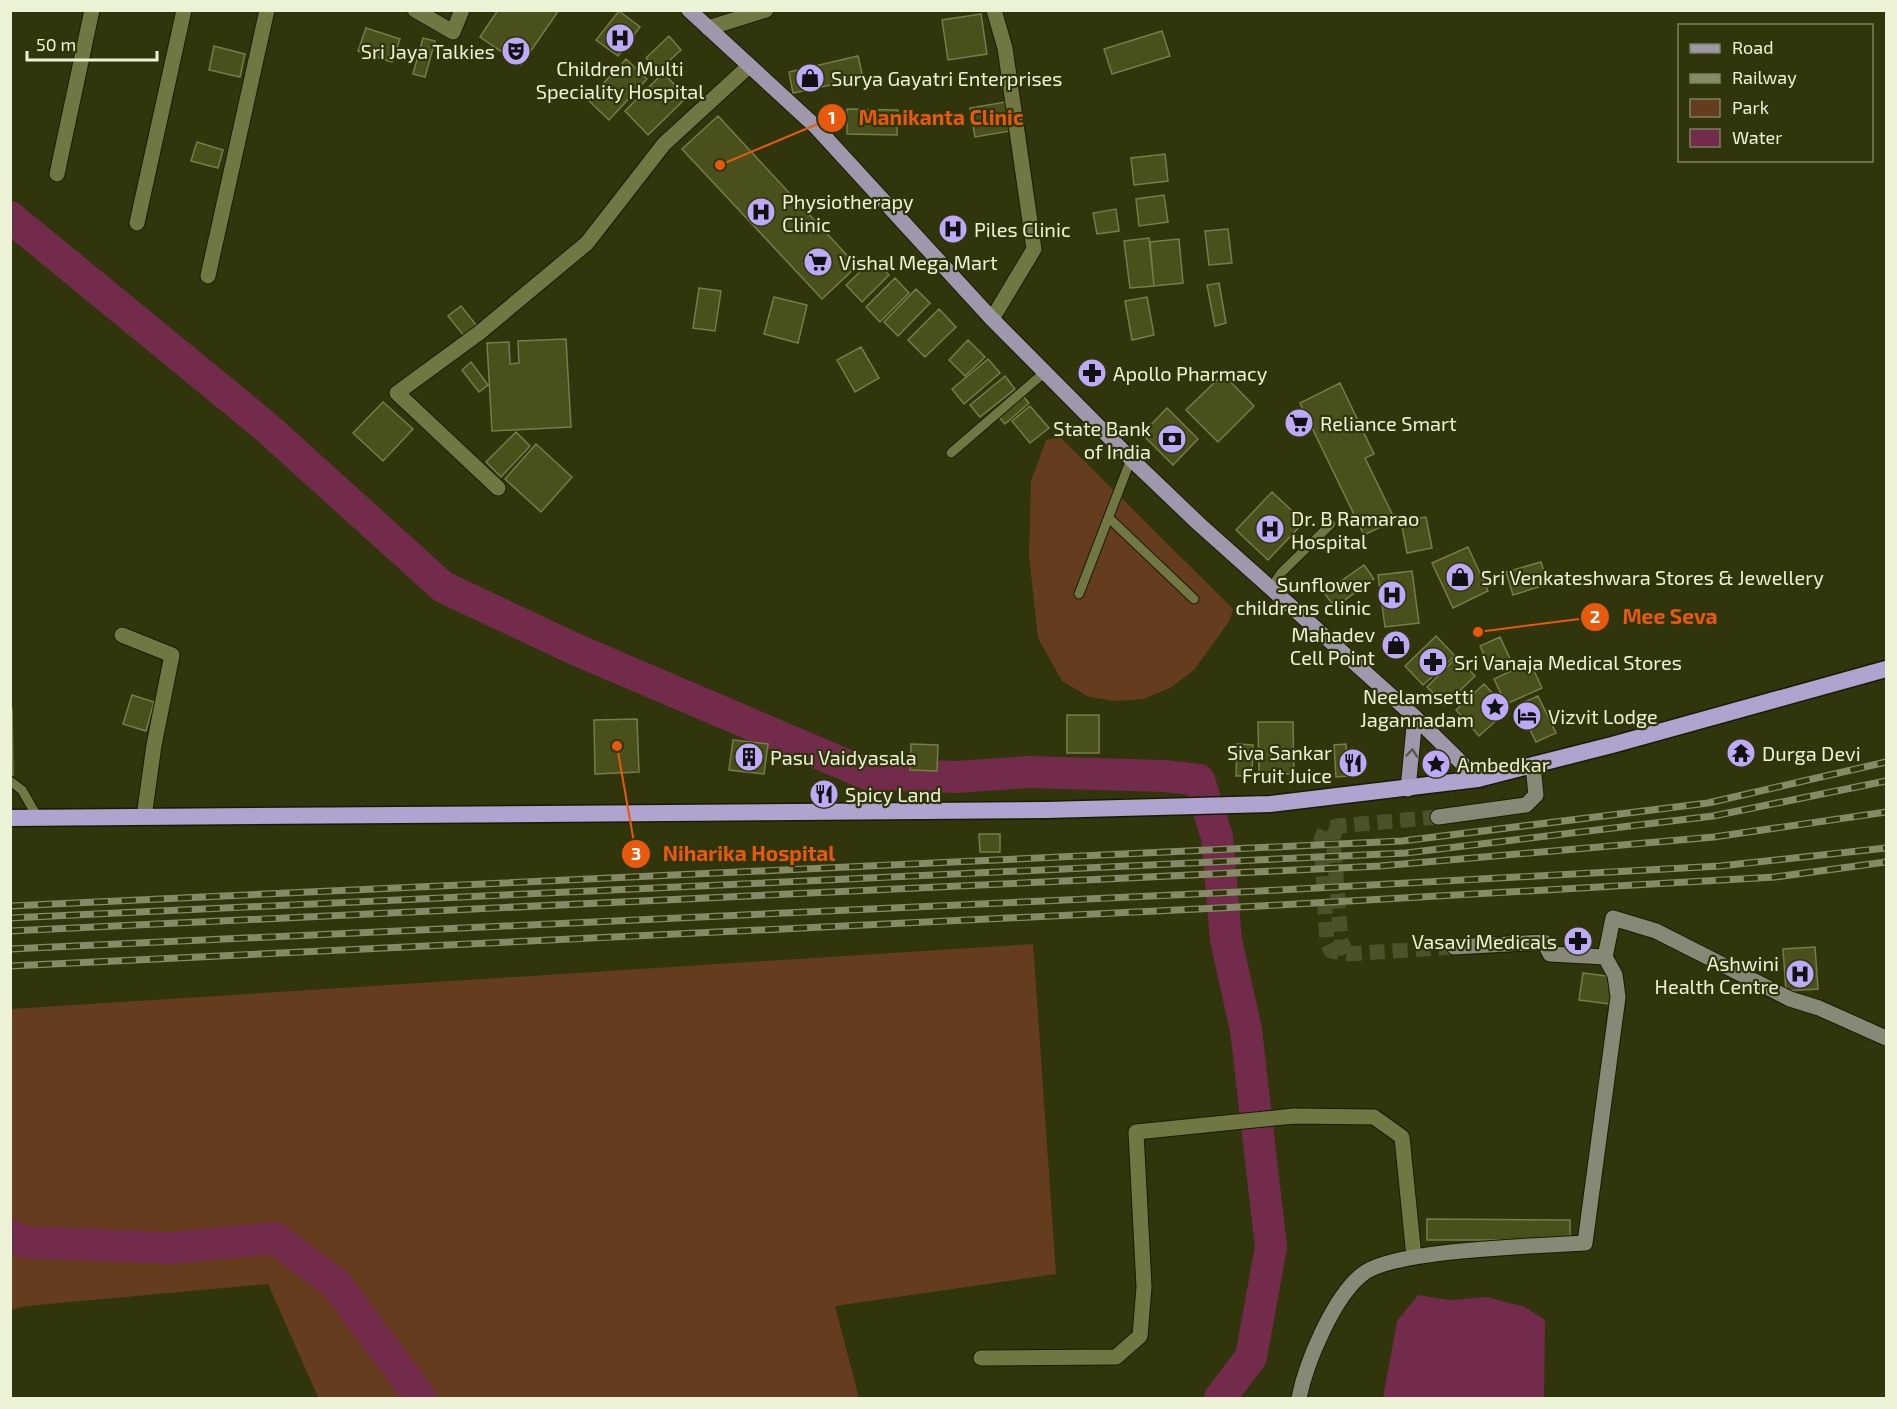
<svg xmlns="http://www.w3.org/2000/svg" width="1897" height="1409" font-family="'Exo 2',sans-serif">
<rect width="100%" height="100%" fill="#30350c"/>
<!-- green -->
<path fill="#653d1e" d="M1060,437L1233,609L1230,620L1194,670L1170,688L1143,699L1116,701L1089,697L1062,681L1038,638L1029,556L1031,481L1046,440Z
M1033,944L1056,1274L835,1306L859,1398H328L318,1397L268,1284L26,1306L11,1310V1009Z"/>
<!-- water -->
<path fill="#722b4a" d="M1418,1295L1450,1300L1487,1297L1525,1307L1545,1320L1544,1398H1383L1397,1321Z"/>
<g fill="none" stroke-linecap="round" stroke-linejoin="round">
<!-- river -->
<path stroke="#722b4a" stroke-width="32" d="M10,217L266,427L443,587L577,650L867,774L957,777L1028,772L1165,776L1199,780L1217,837L1226,940L1246,1030L1271,1247L1251,1357L1220,1398
M10,1235L24,1242L170,1248L275,1238L336,1284L421,1398"/>
</g>
<!-- building -->
<path fill="#4a501b" stroke="#757d48" stroke-width="1.5" d="M498,10H559L521,65L480,37Z
M619,11L640,27L618,56L596,40Z
M981,14L987,54L948,60L942,20Z
M366,28L400,39L392,62L358,51Z
M1162,31L1170,56L1112,74L1104,49Z
M669,36L681,50L658,71L646,58Z
M423,38L435,41L425,77L413,74Z
M214,46L245,54L240,77L209,70Z
M858,56L863,78L793,93L789,72Z
M626,59L647,79L609,120L588,100Z
M663,73L687,97L648,135L625,111Z
M1005,102L1010,131L975,137L970,108Z
M847,109L898,110L897,135L847,134Z
M718,116L857,266L822,299L682,149Z
M197,142L223,150L218,168L191,161Z
M1165,154L1168,181L1134,185L1131,158Z
M1164,195L1168,222L1139,226L1136,199Z
M1116,209L1119,231L1097,234L1093,213Z
M1228,229L1232,263L1209,265L1205,231Z
M1149,238L1154,286L1130,288L1124,241Z
M1179,239L1183,283L1154,286L1150,242Z
M874,259L889,275L862,302L846,285Z
M895,278L909,293L880,322L866,307Z
M1219,283L1226,323L1215,326L1207,285Z
M699,288L721,291L715,331L693,328Z
M916,289L930,303L898,336L884,322Z
M774,297L807,305L798,343L764,334Z
M1147,297L1154,335L1132,340L1125,301Z
M461,306L477,326L464,336L448,316Z
M939,309L956,327L925,357L908,340Z
M566,339L571,427L492,431L487,343L509,342L510,364L519,363L518,341Z
M968,340L985,357L965,376L949,360Z
M861,347L879,378L855,392L837,360Z
M988,359L1000,373L964,404L952,389Z
M471,362L488,385L479,392L462,370Z
M1223,374L1254,406L1218,442L1186,410Z
M1005,376L1015,389L980,417L970,405Z
M1340,383L1374,454L1365,458L1395,520L1364,535L1300,403Z
M1022,395L1029,403L1005,424L998,416Z
M383,402L413,429L383,461L353,433Z
M1030,406L1049,428L1030,443L1012,421Z
M1167,408L1198,439L1173,465L1142,434Z
M516,432L530,446L501,477L486,462Z
M536,444L572,477L541,512L505,479Z
M1272,492L1304,522L1268,560L1236,530Z
M1426,517L1432,548L1407,553L1401,521Z
M1468,547L1488,591L1453,608L1432,563Z
M1541,562L1548,584L1513,595L1506,572Z
M1364,565L1374,579L1335,607L1324,593Z
M1412,571L1419,623L1385,627L1378,575Z
M1436,636L1455,656L1423,685L1405,666Z
M1500,637L1511,661L1491,670L1480,646Z
M1457,657L1475,676L1445,705L1427,687Z
M1530,662L1542,688L1506,704L1494,679Z
M1484,684L1508,710L1479,736L1456,710Z
M132,695L154,702L146,731L123,724Z
M1538,696L1556,733L1536,742L1518,705Z
M10,709H12L13,775H10Z
M1067,715H1099V753H1067Z
M637,719L639,772L595,774L594,720Z
M1258,722H1293L1294,774H1259Z
M733,740L768,744L764,774L729,770Z
M911,744L938,745L937,771L910,770Z
M1237,744L1253,745L1252,776H1236Z
M1346,744L1348,776L1336,777L1334,745Z
M979,834H1000V852H980Z
M1815,947L1818,989L1786,991L1783,949Z
M1583,973L1614,977L1610,1004L1579,1000Z
M1427,1219L1570,1220V1240H1427Z"/>
<g fill="none" stroke-linecap="round" stroke-linejoin="round">
<!-- secondary-tunnel -->
<path stroke="#4c512a" stroke-width="15" stroke-dasharray="15 8" stroke-linecap="butt" d="M1438,817L1338,826L1325,830L1321,839L1327,943L1331,951L1347,954L1454,947
M1338,826L1333,836L1341,941L1347,954"/>
<!-- service casing -->
<g stroke="#191c02" stroke-width="11">
<path id="service" d="M951,453L1045,372
M1109,518L1194,599
M1271,588L1281,573L1331,524
M1079,594L1131,459
M10,781L22,790L38,818"/>
</g>
<!-- minor casing -->
<g stroke="#191c02" stroke-width="17">
<path id="minor" d="M415,10L453,32L462,10
M708,28L766,10
M57,174L92,10
M137,223L184,10
M208,276L267,10
M992,319L1034,249L1005,48L994,10
M498,488L397,393L479,333L587,243L664,144L749,66
M122,635L172,655L154,745L144,817
M981,1358L1116,1357L1140,1336L1144,1287L1136,1132L1294,1116L1374,1117L1402,1137L1414,1257"/>
</g>
<!-- secondary casing -->
<g stroke="#191c02" stroke-width="17">
<path id="secondary" d="M1438,817L1526,805L1536,795L1533,766
M1454,947L1544,942L1550,954L1605,957
M1299,1398C1306,1363 1334,1295 1364,1273C1397,1249 1539,1246 1585,1243L1618,997L1615,975L1605,957L1613,918L1656,931L1790,999L1819,1008L1886,1038"/>
</g>
<!-- primary casing -->
<g stroke="#191c02" stroke-width="17">
<path id="primary" d="M689,10L815,126L992,319L1131,459L1199,524L1415,717L1478,779
M1408,789L1415,717"/>
</g>
<!-- trunk casing -->
<g stroke="#191c02" stroke-width="19">
<path id="trunk" d="M10,818L1046,810L1270,804L1478,779L1612,745L1886,669"/>
</g>
<!-- service -->
<use href="#service" stroke="#707742" stroke-width="9"/>
<!-- minor -->
<use href="#minor" stroke="#707742" stroke-width="15"/>
<!-- secondary -->
<use href="#secondary" stroke="#887" stroke-width="15"/>
<!-- primary -->
<use href="#primary" stroke="#9f98ac" stroke-width="15"/>
<!-- trunk -->
<use href="#trunk" stroke="#afa3d0" stroke-width="16"/>
<!-- rail casing -->
<g stroke="#858b67" stroke-width="7">
<path id="rail" d="M10,906L1402,841L1708,803L1886,762
M10,918L1406,853L1713,816L1886,781
M10,931L1380,866L1714,837L1886,812
M10,949L1260,891L1720,866L1886,848
M10,966L1260,906L1775,877L1886,862"/>
</g>
<!-- rail -->
<use href="#rail" stroke="#30350c" stroke-width="4.5" stroke-dasharray="14" stroke-linecap="butt"/>
</g>
<!-- one-way arrows -->
<defs><path id="oneway-chevron" d="M-2-3.5L2.5 0L-2 3.5" fill="none" stroke-width="1.6" stroke-linecap="round" stroke-linejoin="round" transform="scale(1.5)"/></defs>
<use stroke="#575844" href="#oneway-chevron" transform="translate(1412 753) rotate(-85)"/>
<!-- icons -->
<defs>
<g id="hospital-disc" transform="scale(1.5)"><circle r="9.5" fill="#bda9f5" stroke="#30350c"/><path d="M-5-5h3v3.5h4V-5h3V5h-3V1.5h-4V5h-3Z" fill="#111"/></g>
<g id="theatre-disc" transform="scale(1.5)"><circle r="9.5" fill="#bda9f5" stroke="#30350c"/><path d="M-5-5.5Q0-4 5-5.5V0Q5 5 0 6Q-5 5-5 0ZM-3.3-2.5H-1v1.5H-3.3ZM1-2.5H3.3v1.5H1ZM-2.8 1Q0 5.5 2.8 1Z" fill="#111"/></g>
<g id="shop-disc" transform="scale(1.5)"><circle r="9.5" fill="#bda9f5" stroke="#30350c"/><path d="M-5-2.5h2.3a2.7 3.5 0 0 1 5.4 0H5L5.5 6h-11ZM-1.5-2.5h3a1.5 2.3 0 0 0-3 0Z" fill="#111"/></g>
<g id="supermarket-disc" transform="scale(1.5)"><circle r="9.5" fill="#bda9f5" stroke="#30350c"/><path d="M-6-5.5h2.5l.6 2H6L4.5 2H-2.5L-4.4-4H-6ZM-1.5 3.2a1.3 1.3 0 1 0 .1 0ZM3 3.2a1.3 1.3 0 1 0 .1 0Z" fill="#111"/></g>
<g id="pharmacy-disc" transform="scale(1.5)"><circle r="9.5" fill="#bda9f5" stroke="#30350c"/><path d="M-2-6h4v4h4v4h-4v4h-4v-4h-4v-4h4Z" fill="#111"/></g>
<g id="bank-disc" transform="scale(1.5)"><circle r="9.5" fill="#bda9f5" stroke="#30350c"/><path d="M-6-4H6V4H-6ZM0-2.3a2.3 2.3 0 1 0 0 4.6a2.3 2.3 0 1 0 0-4.6Z" fill="#111"/></g>
<g id="sight-disc" transform="scale(1.5)"><circle r="9.5" fill="#bda9f5" stroke="#30350c"/><path d="M0-6L1.8-2.2L6-1.7L2.9 1.2L3.7 5.4L0 3.3L-3.7 5.4L-2.9 1.2L-6-1.7L-1.8-2.2Z" fill="#111"/></g>
<g id="hotel-disc" transform="scale(1.5)"><circle r="9.5" fill="#bda9f5" stroke="#30350c"/><path d="M-6-4.5h1.5V1H6V5H4.5V3h-9V5H-6ZM-4 0a1.8 1.8 0 1 1 3.6 0ZM.5 0V-2.5h3Q6-2.5 6 0Z" fill="#111"/></g>
<g id="temple-disc" transform="scale(1.5)"><circle r="9.5" fill="#bda9f5" stroke="#30350c"/><path d="M0-6L5-2H3V0L6.5 2.5H4V6H1.5V3h-3V6H-4V2.5H-6.5L-3 0V-2H-5Z" fill="#111"/></g>
<g id="building-disc" transform="scale(1.5)"><circle r="9.5" fill="#bda9f5" stroke="#30350c"/><path d="M-4-6H4V6H1V3H-1V6H-4ZM-2.5-4.3h1.7v1.8h-1.7ZM.8-4.3h1.7v1.8H.8ZM-2.5-1h1.7V.8h-1.7ZM.8-1h1.7V.8H.8Z" fill="#111"/></g>
<g id="restaurant-disc" transform="scale(1.5)"><circle r="9.5" fill="#bda9f5" stroke="#30350c"/><path d="M-5-6h1v4h1v-4h1v4h1v-4h1v5L-1.5 .5V6h-2V.5L-5-1ZM5-6V6H3V1.5H1.5Q1.5-4 5-6Z" fill="#111"/></g>
</defs>
<g fill-rule="evenodd">
<use href="#hospital-disc" x="620" y="38"/>
<use href="#theatre-disc" x="516" y="51"/>
<use href="#shop-disc" x="810" y="78"/>
<use href="#hospital-disc" x="761" y="212"/>
<use href="#hospital-disc" x="953" y="229"/>
<use href="#supermarket-disc" x="818" y="262"/>
<use href="#pharmacy-disc" x="1092" y="373"/>
<use href="#supermarket-disc" x="1299" y="423"/>
<use href="#bank-disc" x="1172" y="439"/>
<use href="#hospital-disc" x="1270" y="529"/>
<use href="#shop-disc" x="1460" y="577"/>
<use href="#hospital-disc" x="1392" y="595"/>
<use href="#shop-disc" x="1396" y="645"/>
<use href="#pharmacy-disc" x="1433" y="662"/>
<use href="#sight-disc" x="1495" y="707"/>
<use href="#hotel-disc" x="1527" y="716"/>
<use href="#temple-disc" x="1741" y="753"/>
<use href="#building-disc" x="749" y="757"/>
<use href="#restaurant-disc" x="1353" y="763"/>
<use href="#sight-disc" x="1436" y="764"/>
<use href="#restaurant-disc" x="824" y="794"/>
<use href="#pharmacy-disc" x="1578" y="941"/>
<use href="#hospital-disc" x="1800" y="974"/>
</g>
<g text-anchor="middle" dominant-baseline="central" stroke-width="4.5" stroke-linejoin="round" paint-order="stroke">
<!-- poi labels -->
<g font-size="20" fill="#ecf2d5" stroke="#30350c" text-anchor="start">
<text x="495" y="51" text-anchor="end">Sri Jaya Talkies</text>
<text x="620" y="68" text-anchor="middle">Children Multi<tspan x="620" dy="23">Speciality Hospital</tspan></text>
<text x="831" y="78">Surya Gayatri Enterprises</text>
<text x="782" y="201">Physiotherapy<tspan x="782" dy="23">Clinic</tspan></text>
<text x="974" y="229">Piles Clinic</text>
<text x="839" y="262">Vishal Mega Mart</text>
<text x="1113" y="373">Apollo Pharmacy</text>
<text x="1320" y="423">Reliance Smart</text>
<text x="1151" y="428" text-anchor="end">State Bank<tspan x="1151" dy="23">of India</tspan></text>
<text x="1291" y="518">Dr. B Ramarao<tspan x="1291" dy="23">Hospital</tspan></text>
<text x="1481" y="577">Sri Venkateshwara Stores &amp; Jewellery</text>
<text x="1371" y="584" text-anchor="end">Sunflower<tspan x="1371" dy="23">childrens clinic</tspan></text>
<text x="1375" y="634" text-anchor="end">Mahadev<tspan x="1375" dy="23">Cell Point</tspan></text>
<text x="1454" y="662">Sri Vanaja Medical Stores</text>
<text x="1474" y="696" text-anchor="end">Neelamsetti<tspan x="1474" dy="23">Jagannadam</tspan></text>
<text x="1548" y="716">Vizvit Lodge</text>
<text x="1332" y="752" text-anchor="end">Siva Sankar<tspan x="1332" dy="23">Fruit Juice</tspan></text>
<text x="1762" y="753">Durga Devi</text>
<text x="770" y="757">Pasu Vaidyasala</text>
<text x="1457" y="764">Ambedkar</text>
<text x="845" y="794">Spicy Land</text>
<text x="1557" y="941" text-anchor="end">Vasavi Medicals</text>
<text x="1779" y="963" text-anchor="end">Ashwini<tspan x="1779" dy="23">Health Centre</tspan></text>
</g>
</g>
<!-- callouts -->
<path fill="none" stroke="#e8590c" stroke-width="2" d="M720 165L832 118M1478 632L1595 617M617 746L636 854"/>
<g fill="#e8590c" stroke="#30350c" stroke-width="2">
<circle cx="720" cy="165" r="6"/>
<circle cx="1478" cy="632" r="6"/>
<circle cx="617" cy="746" r="6"/>
<circle cx="832" cy="118" r="15"/>
<circle cx="1595" cy="617" r="15"/>
<circle cx="636" cy="854" r="15"/>
</g>
<g font-size="18" text-anchor="middle" font-weight="bold" fill="#fff">
<text x="832" y="124">1</text>
<text x="1595" y="623">2</text>
<text x="636" y="860">3</text>
</g>
<g font-size="21" text-anchor="middle" font-weight="bold" fill="#e8590c" stroke="#30350c" stroke-width="4.5" stroke-linejoin="round" paint-order="stroke">
<text x="941" y="125">Manikanta Clinic</text>
<text x="1670" y="624">Mee Seva</text>
<text x="749" y="861">Niharika Hospital</text>
</g>
<!-- border -->
<rect width="1897" height="1409" fill="none" stroke="#ecf2d5" stroke-width="24"/>
<!-- legend -->
<rect x="1678" y="24" width="195" height="138" fill="#30350c" stroke="#7b815c" stroke-width="1.5"/>
<rect x="1690" y="44" width="30" height="9" fill="#9f98ac" stroke="#7b815c" stroke-width="1.5"/>
<text x="1732" y="54" font-size="18" fill="#ecf2d5">Road</text>
<rect x="1690" y="74" width="30" height="9" fill="#858b67" stroke="#7b815c" stroke-width="1.5"/>
<text x="1732" y="84" font-size="18" fill="#ecf2d5">Railway</text>
<rect x="1690" y="99" width="30" height="18" fill="#653d1e" stroke="#7b815c" stroke-width="1.5"/>
<text x="1732" y="114" font-size="18" fill="#ecf2d5">Park</text>
<rect x="1690" y="129" width="30" height="18" fill="#722b4a" stroke="#7b815c" stroke-width="1.5"/>
<text x="1732" y="144" font-size="18" fill="#ecf2d5">Water</text>
<!-- scale -->
<path d="M27 51v9h130v-9" fill="none" stroke="#ecf2d5" stroke-width="3"/>
<text x="36" y="51" font-size="18" fill="#ecf2d5" stroke="#30350c" stroke-width="4.5" paint-order="stroke">50 m</text>
</svg>
